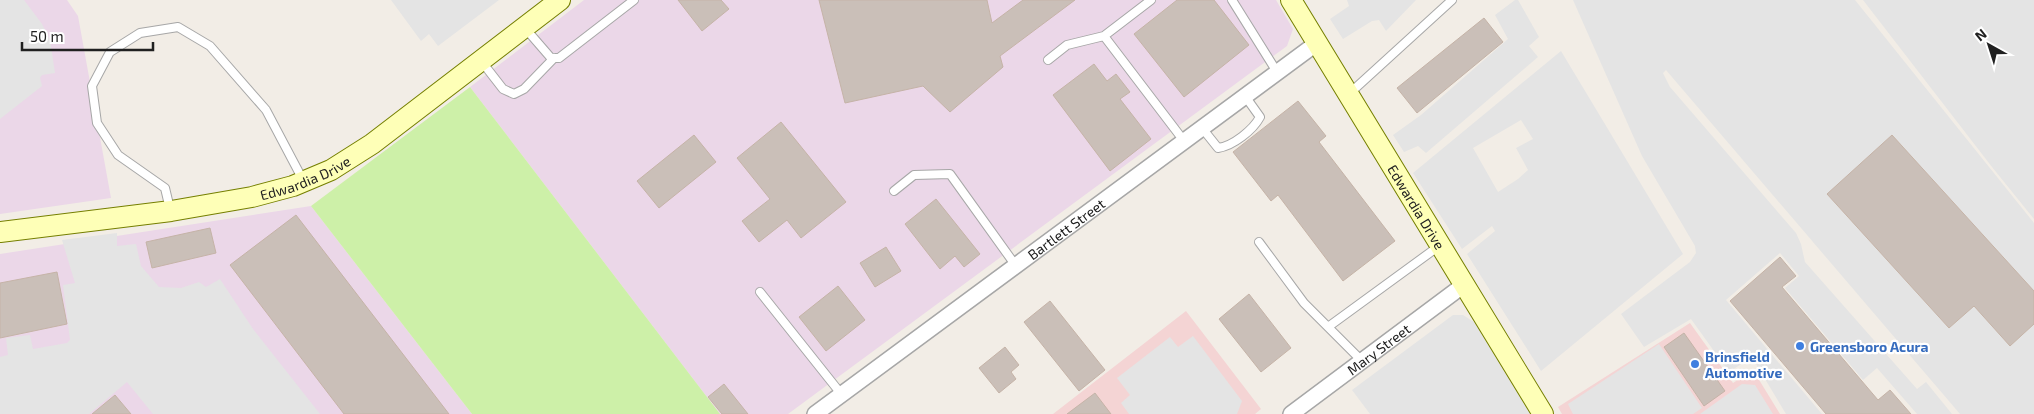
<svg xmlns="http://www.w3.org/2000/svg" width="2034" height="414" font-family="'Exo 2',sans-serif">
<rect width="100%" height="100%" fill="#f2ede6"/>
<!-- commercial -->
<path fill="#f4d4d4" d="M1186,311L1261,409L1255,414H1053Z
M1690,323L1733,383L1753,370L1780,414H1562L1558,407Z"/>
<!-- industrial -->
<path fill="#ebd7e8" d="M0,0H67L78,16L111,198L0,214Z
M584,0H1276L1293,29L1287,46L788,414H720L470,87Z
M311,206L472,414H0V254Z"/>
<!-- grass -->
<path fill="#cdf0a8" d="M470,87L720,414H472L311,206Z"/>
<!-- parking -->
<path fill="#e4e4e4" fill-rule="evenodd" d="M0,0H24L42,24L50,40L55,73L42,75L40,78L42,86L0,119Z
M391,0H499L438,46L429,34L421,41Z
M1347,0H1416L1386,31L1379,20L1372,21L1343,39L1330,19L1349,6Z
M1515,0H1518L1539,37L1529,46L1538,57L1426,153L1418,146L1404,152L1393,135L1421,115L1508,39L1495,15Z
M1573,0H1855L2034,223V291L1892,135L1828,194L1949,328L1974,306L2010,346L2034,324V414H1960L1666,70L1663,73L1670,87L1796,233L1801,244L1805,262L1917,389L1926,382L1952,414H1917L1877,368L1863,380L1785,288L1799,276L1780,253L1726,300L1822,414H1786L1756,364L1746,361L1729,372L1691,319L1644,347L1621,314L1690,262L1696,253L1695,246L1642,156Z
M1863,0H2034V219L1992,167Z
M1561,51L1683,254L1541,371L1467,254L1495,231L1492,226L1462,249L1413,173ZM1521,120L1533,139L1516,148L1528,170L1518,179L1498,192L1473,148Z
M117,233V246L136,244L141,266L159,287L181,288L199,282L206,287L220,279L253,329L320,414H153L127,382L89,414H0V357L8,355L6,338L30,335L33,349L67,343L70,340L63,285L75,283L62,240Z
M1453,315H1463L1474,322L1530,414H1370L1352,390Z
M1193,336L1242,401L1237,414H1129L1121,403L1130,395L1117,378L1170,337L1178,347Z
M1659,344L1702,408L1693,414H1573L1568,404Z
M1742,384L1755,385L1773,414H1700Z"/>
<!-- building -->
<path fill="#cabfb8" stroke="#c5b3a7" d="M678,0H721L729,9L702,31Z
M819,0H987L992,23L1023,0H1075L1000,56L1003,67L950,112L923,86L845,103Z
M1177,0H1214L1249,45L1184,97L1134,34Z
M1484,18L1503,42L1417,113L1397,88Z
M1094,64L1107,81L1116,74L1130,92L1120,99L1151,139L1110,171L1053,95Z
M1298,101L1326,136L1319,142L1395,241L1343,281L1278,195L1271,201L1233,152Z
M781,122L846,202L801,238L787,220L759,242L742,221L770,199L737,158Z
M694,135L716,162L659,208L637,181Z
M1892,135L2034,291V324L2010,346L1974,306L1949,328L1827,194Z
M936,199L980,254L964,267L955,256L940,269L905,224Z
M296,215L449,414H344L230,265Z
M210,228L216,253L152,268L146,242Z
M886,247L901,271L875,287L860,263Z
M1780,257L1796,276L1782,287L1878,400L1890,390L1911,414H1826L1730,301Z
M57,272L67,324L0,338V283Z
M838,286L865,320L826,351L799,317Z
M1249,294L1291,348L1261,372L1219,319Z
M1050,301L1105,370L1079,391L1024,322Z
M1684,333L1725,391L1704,406L1664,347Z
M1005,347L1019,365L1011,372L1016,379L999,393L979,368Z
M724,384L748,414H722L708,397Z
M1095,393L1111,414H1067Z
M115,395L131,414H92Z"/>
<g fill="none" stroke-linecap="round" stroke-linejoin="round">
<!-- lane casing -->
<g stroke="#a7a7a7" stroke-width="10">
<path id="lane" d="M1232,0L1277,72
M525,28L551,58H559L634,0
M1104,36L1184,141
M1048,60L1067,45L1104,36L1151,0
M482,62L503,89L514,94L524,89L554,58
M1350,93L1452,0
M1202,128L1218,148C1233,146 1253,130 1260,117L1245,96
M894,191L914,175L950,174L1016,266
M170,209L165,188L118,155L97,123L92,86L110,52L140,33L178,27L210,46L266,110L303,180
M1259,242L1304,303L1362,361
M760,292L842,395
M1328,327L1439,246"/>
</g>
<!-- street casing -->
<g stroke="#a7a7a7" stroke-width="18">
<g id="street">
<path id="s1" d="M815,414L1317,43"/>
<path id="s2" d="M1291,414L1465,284"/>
</g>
</g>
<!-- secondary casing -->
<g stroke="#757f00" stroke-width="22">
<g id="secondary">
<path id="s3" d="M1291,0L1543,414"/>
<path id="s4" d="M0,232L171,211L252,197L293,186L331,170L372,144L560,0"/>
</g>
</g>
<!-- lane -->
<use href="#lane" stroke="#fff" stroke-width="8"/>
<!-- street -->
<use href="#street" stroke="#fff" stroke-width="15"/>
<!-- secondary -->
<use href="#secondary" stroke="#feffb7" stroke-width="20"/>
</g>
<!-- markers -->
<g fill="#3f7fe0" stroke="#fff" stroke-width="2">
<circle cx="1800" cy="346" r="5"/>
<circle cx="1695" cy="364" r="5"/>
</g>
<g text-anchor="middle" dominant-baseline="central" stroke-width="4.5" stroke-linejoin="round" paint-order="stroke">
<!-- street labels -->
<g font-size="14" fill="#202020" stroke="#fff">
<text stroke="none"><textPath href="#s4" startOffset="311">Edwardia Drive</textPath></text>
<text stroke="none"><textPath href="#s3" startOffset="242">Edwardia Drive</textPath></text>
<text stroke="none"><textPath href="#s1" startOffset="312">Bartlett Street</textPath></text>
<text stroke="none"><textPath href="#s2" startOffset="109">Mary Street</textPath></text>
</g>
<!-- shop labels -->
<g font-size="14" font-weight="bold" fill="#366cbe" stroke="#fff" text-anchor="start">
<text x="1810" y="346">Greensboro Acura</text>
<text x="1705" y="356">Brinsfield<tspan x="1705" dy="16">Automotive</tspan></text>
</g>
</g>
<!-- north arrow -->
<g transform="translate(1989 45) rotate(321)" stroke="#ffffff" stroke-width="4" paint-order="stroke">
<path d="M0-4L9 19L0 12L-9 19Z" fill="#202020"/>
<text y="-8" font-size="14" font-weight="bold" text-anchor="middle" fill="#202020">N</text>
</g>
<!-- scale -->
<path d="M22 42v8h131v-8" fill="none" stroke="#202020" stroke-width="2.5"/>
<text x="30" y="42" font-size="15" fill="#202020" stroke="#ffffff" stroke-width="4" paint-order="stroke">50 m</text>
</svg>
